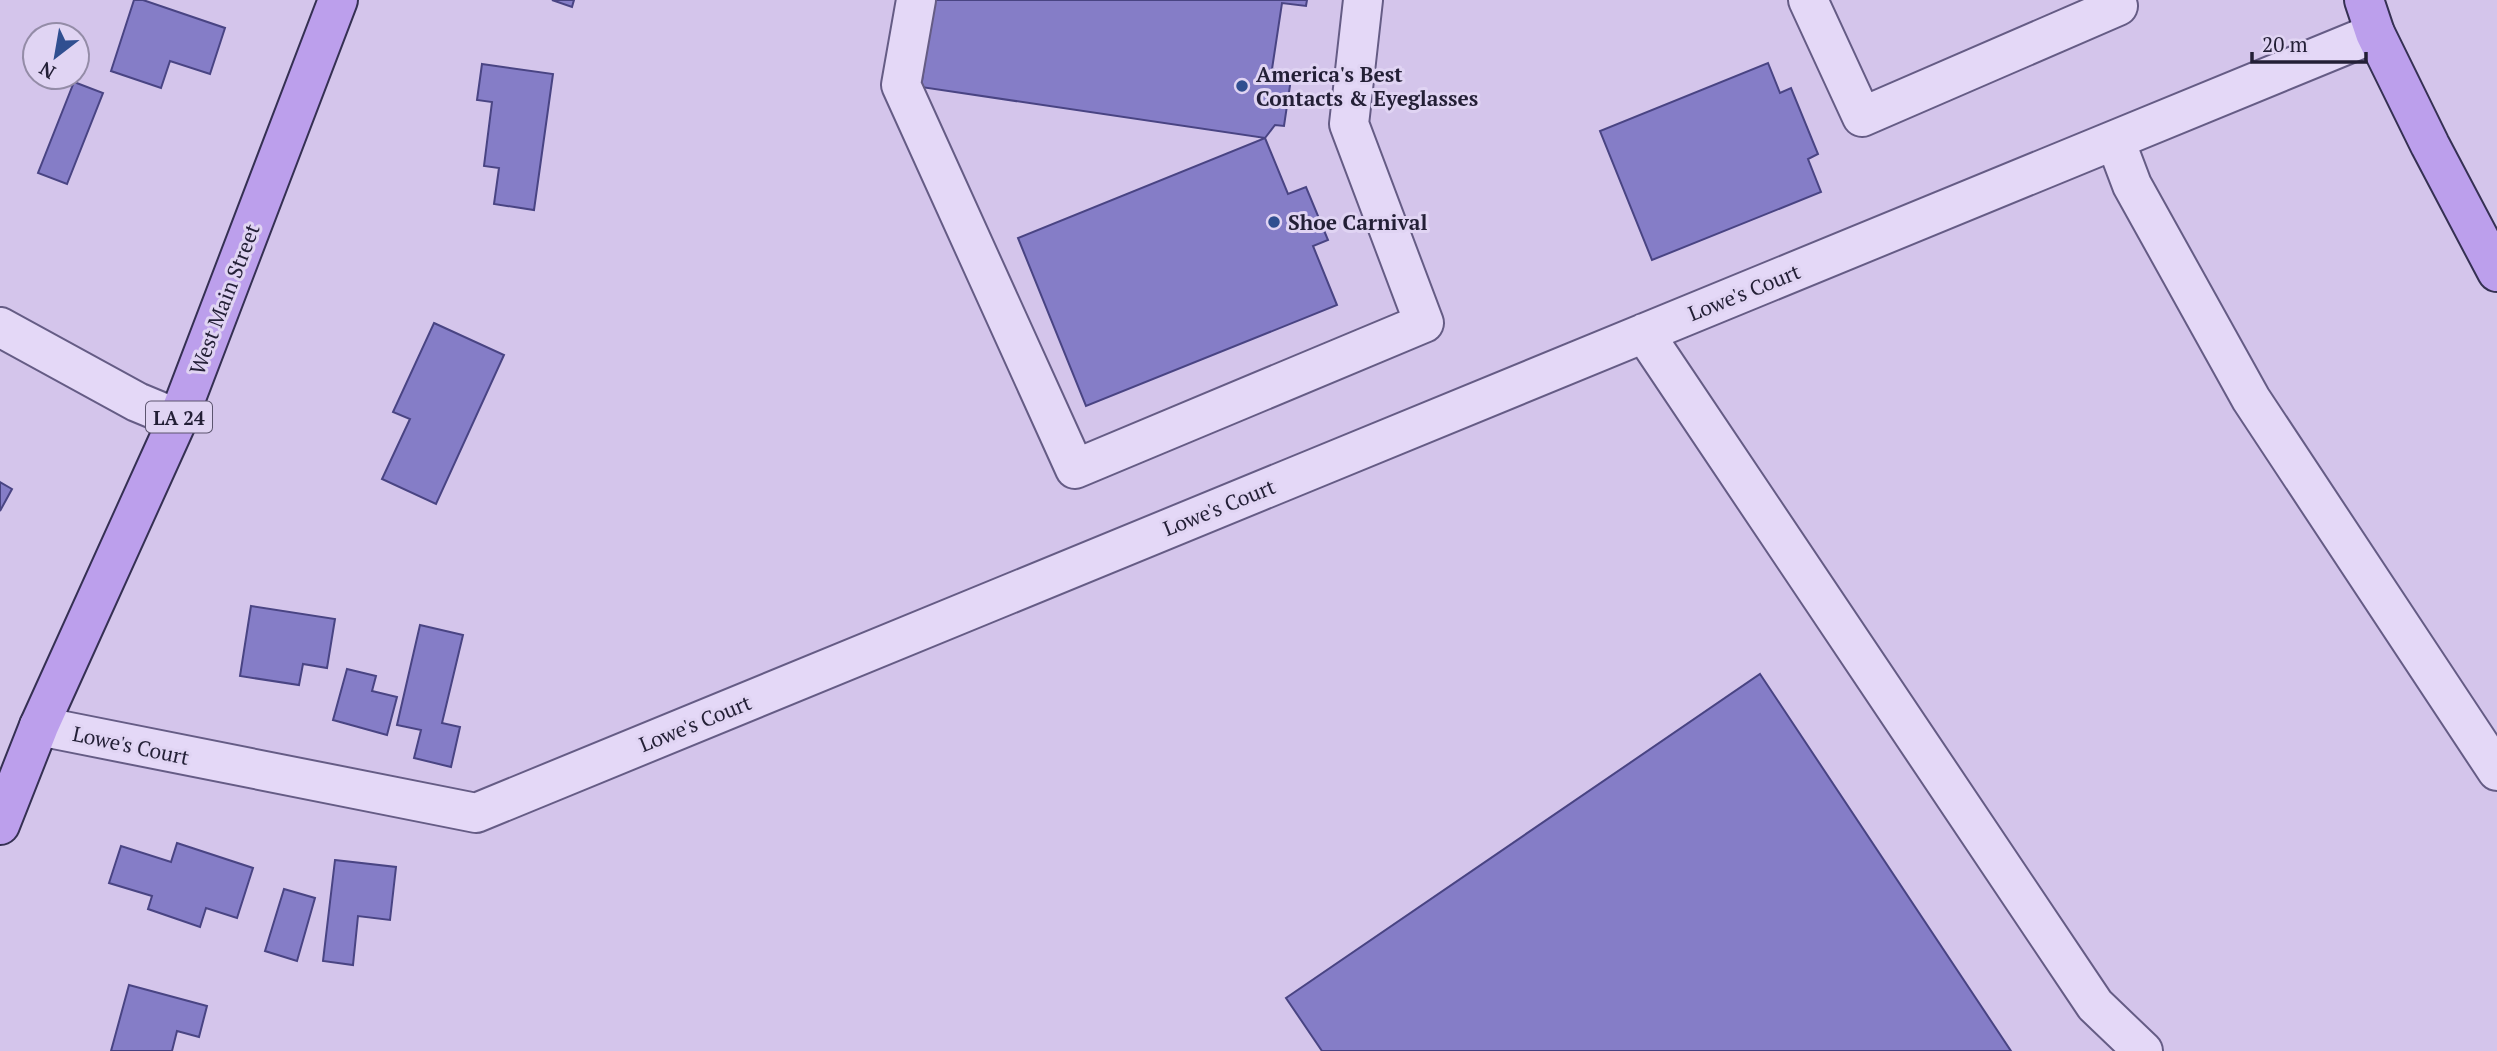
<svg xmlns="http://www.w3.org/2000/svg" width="2497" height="1051" font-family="'PT Serif',serif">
<rect width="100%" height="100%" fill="#d4c5eb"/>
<!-- building -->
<path fill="#857dc7" stroke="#494483" stroke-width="2" d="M134,0H143L225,28L210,74L170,61L161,88L111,71Z
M552,0H574L572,7Z
M934,0H1307L1306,6L1282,3L1272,69L1292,72L1284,126L1275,125L1265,138L921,87Z
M1768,63L1780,93L1791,88L1818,154L1808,159L1821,192L1652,260L1600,131Z
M482,64L553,74L534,210L494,204L499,168L484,166L492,102L477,100Z
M74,82L103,93L67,184L38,173Z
M1265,138L1288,194L1306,187L1328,240L1313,246L1337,305L1086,406L1018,238Z
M434,323L504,355L436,504L382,479L410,419L393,412Z
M0,482L12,489L0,511Z
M251,606L335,619L327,668L303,664L299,685L240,676Z
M420,625L463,635L442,723L460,727L451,767L414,758L421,730L397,725Z
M347,669L376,676L372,691L397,697L387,735L333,720Z
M1760,674L2011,1051H1322L1286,998Z
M177,843L253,868L237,918L206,908L200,927L148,909L152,896L109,883L121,846L171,862Z
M335,860L396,867L390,920L358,916L353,965L323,961Z
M284,889L315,898L297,961L265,951Z
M129,985L207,1006L199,1037L177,1031L172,1051H111Z"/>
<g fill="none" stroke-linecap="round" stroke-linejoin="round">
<!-- minor casing -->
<g stroke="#655c85" stroke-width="42">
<path id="minor" d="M916,0L901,85L1075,469L1424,323L1349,124L1363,0
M1808,0L1862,117L2118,6L2116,0
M2115,140L2132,185L2251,399L2497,771
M0,327L137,402L178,419
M1644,333L2095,1005L2143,1051
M39,726L476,813L2375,33"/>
</g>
<!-- major casing -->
<g stroke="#353053" stroke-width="42">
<path id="major" d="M2364,0L2375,33L2430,145L2497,272
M0,825L39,726L178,419L338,0"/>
</g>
<!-- minor -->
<use href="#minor" stroke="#e4d8f7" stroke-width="38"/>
<!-- major -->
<use href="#major" stroke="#bc9fec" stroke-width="38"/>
</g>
<!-- markers -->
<g fill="#304f90" stroke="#e0d4f3" stroke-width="2.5">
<circle cx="1242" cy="86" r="7"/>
<circle cx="1274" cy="222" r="7"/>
</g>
<g text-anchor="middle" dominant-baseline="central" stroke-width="6" stroke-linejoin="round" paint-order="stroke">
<!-- shield labels -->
<rect fill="#e0d4f3" stroke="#5c556f" stroke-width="2" x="146" y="401.5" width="66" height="31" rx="5"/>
<g font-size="19" font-weight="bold" fill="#231f36">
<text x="179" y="417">LA 24</text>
</g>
<!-- poi labels -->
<g font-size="21" font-weight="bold" fill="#231f36" stroke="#e0d4f3" text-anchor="start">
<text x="1256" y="74">America's Best<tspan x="1256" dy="24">Contacts &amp; Eyeglasses</tspan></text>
<text x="1288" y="222">Shoe Carnival</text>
</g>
<!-- street labels -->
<g font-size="21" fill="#231f36" stroke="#e0d4f3">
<text transform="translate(1744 292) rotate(-22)">Lowe's Court</text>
<text transform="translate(224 299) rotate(-69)">West Main Street</text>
<text transform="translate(1219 507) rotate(-22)">Lowe's Court</text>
<text transform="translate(695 723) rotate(-22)">Lowe's Court</text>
<text transform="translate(131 745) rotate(12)">Lowe's Court</text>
</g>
</g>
<!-- north arrow -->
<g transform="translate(56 56) rotate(211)"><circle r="33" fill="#e0d4f3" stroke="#948ca7" stroke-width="2"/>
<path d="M0-5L12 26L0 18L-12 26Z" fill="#304f90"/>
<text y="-10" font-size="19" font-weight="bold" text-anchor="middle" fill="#231f36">N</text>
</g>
<!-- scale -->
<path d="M2252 52v10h114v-10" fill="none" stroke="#231f36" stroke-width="3.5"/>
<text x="2262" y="52" font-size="21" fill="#231f36" stroke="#e0d4f3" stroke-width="5" paint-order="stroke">20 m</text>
</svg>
